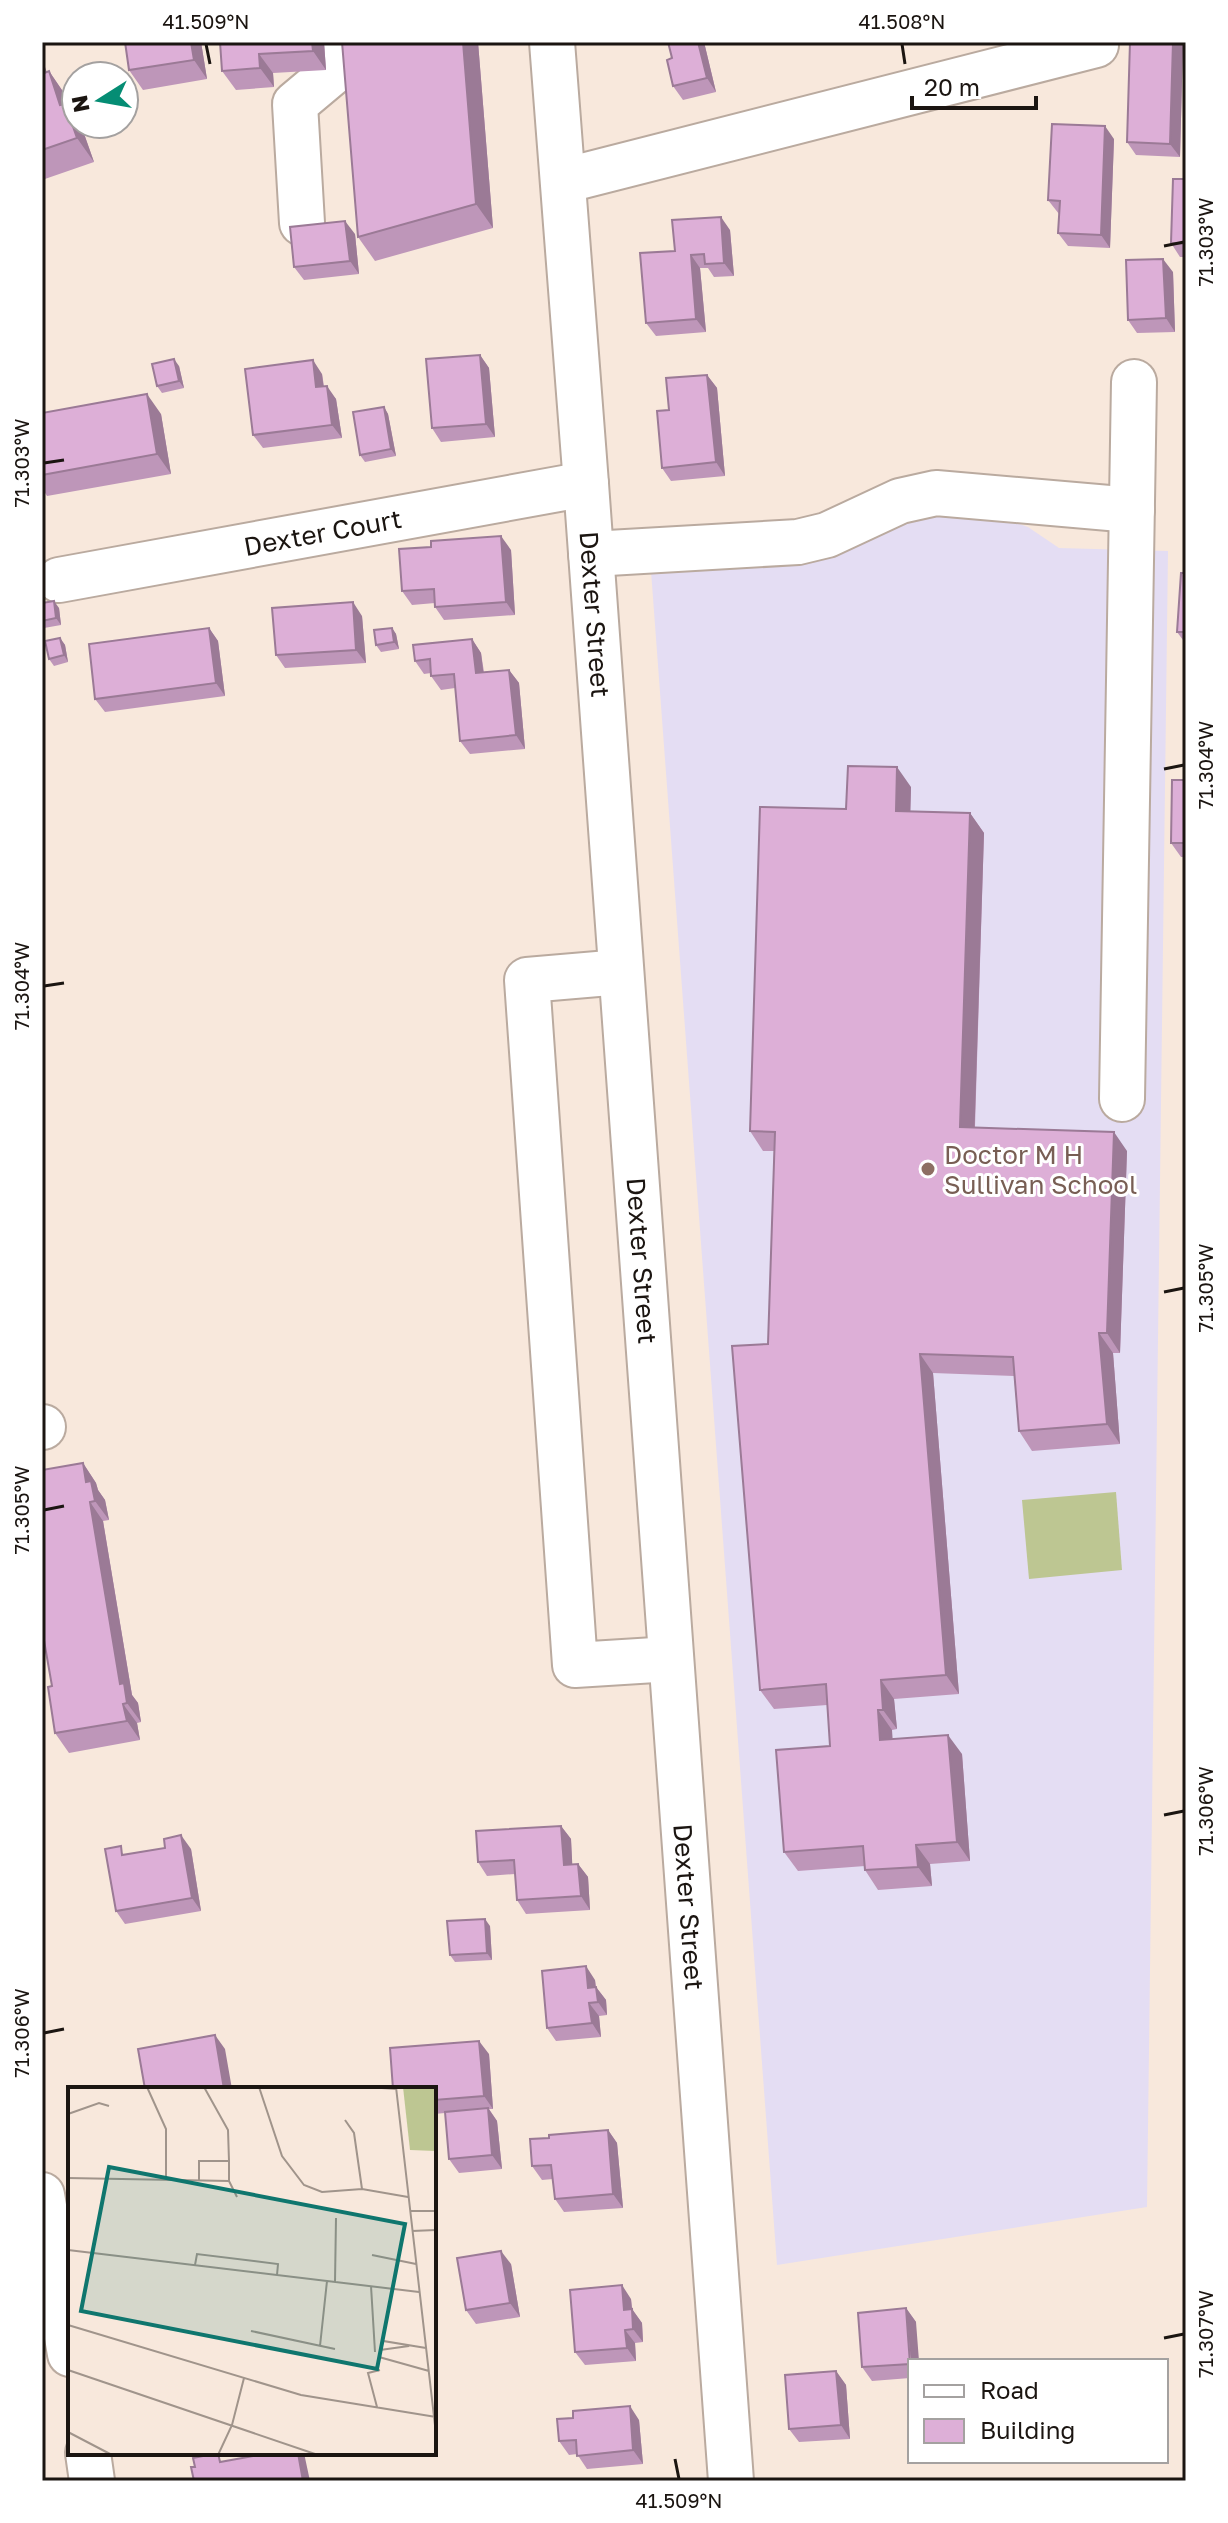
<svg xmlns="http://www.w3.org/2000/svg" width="1228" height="2523" font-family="'Golos Text',sans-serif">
<rect width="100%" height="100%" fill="#f8e8dc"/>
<!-- education -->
<path fill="#e4ddf3" d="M983,511L1028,527L1059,548L1168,551L1147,2207L777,2265L651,571L943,513Z"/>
<!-- green -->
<path fill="#bdc692" d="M1116,1492L1122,1570L1029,1579L1022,1500Z"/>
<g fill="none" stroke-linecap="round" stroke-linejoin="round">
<!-- minor casing -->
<g stroke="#baaa9f" stroke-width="48">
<g id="minor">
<path id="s1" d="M552,42L586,484L731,2481"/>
<path d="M563,181L1096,45"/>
<path d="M302,223L295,104L332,73L329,42"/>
<path d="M591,554L798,542L827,535L900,501L936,493L1132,510"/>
<path id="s2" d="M59,580L586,484"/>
<path d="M621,972L527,980L575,1665L671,1659"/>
<path d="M1122,1099L1134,382"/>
<path d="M42,1427H43"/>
<path d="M42,2195L70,2354"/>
<path d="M88,2453L92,2481"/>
</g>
</g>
<!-- minor -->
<use href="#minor" stroke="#fff" stroke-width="44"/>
</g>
<!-- wall -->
<path fill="#be96b9" d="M201,42L207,79L143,90L129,70Z
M220,42H324L326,70L273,73L274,87L236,90L222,71Z
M478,42L493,228L375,261L358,237Z
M660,42H704L716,92L683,100L673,86L672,58L668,42L661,44Z
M1130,42H1183L1180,157L1136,155L1127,142Z
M42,64L46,72L49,71L66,96L76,124H79L82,128L94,162L42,180Z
M1114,139L1110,248L1068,246L1058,233L1059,214L1048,200Z
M1186,179V257H1180L1171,243Z
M730,230L734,276L714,277L708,268H700L706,332L656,336L646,323L675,251Z
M355,234L359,274L304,280L294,267Z
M1173,272L1175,332L1137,333L1128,320Z
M480,355L489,368L495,437L441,442L432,428Z
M179,366L184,388L162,393L157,386Z
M322,374L324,386L336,399L342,438L263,448L253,435Z
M707,375L717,388L725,476L671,481L662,468L669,410Z
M384,407L388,414L396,456L365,462L360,455Z
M42,413L161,414L171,474L47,496L42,488Z
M511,550L515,615L444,620L435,607V603L412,605L402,591Z
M1186,573V644L1177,632Z
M42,603L59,608L61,625L44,628L42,625Z
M362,616L366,663L285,668L276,655Z
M209,628L218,641L225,696L105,712L95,699Z
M392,628L396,634L399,649L381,652L376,645Z
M60,638L65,645L68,662L54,666L49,659Z
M472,639L481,653L484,672L509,670L519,683L525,749L470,754L460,741L455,688L441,690L431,676V673L424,674L415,661Z
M1186,780V857H1181L1171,843Z
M911,787L910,811L970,813L984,833L975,1127L1127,1151L1120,1353H1113L1120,1444L1032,1451L1019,1431L1014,1376L933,1373L959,1694L894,1699L897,1729L892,1730V1739L962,1754L970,1861L930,1864L932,1886L878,1890L865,1870V1866L798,1871L784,1852L830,1746L827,1705L774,1709L760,1690L768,1344L774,1151H763L750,1131L846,809Z
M83,1463L96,1483L98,1490L105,1500L109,1520L103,1521L132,1695L138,1703L141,1722L137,1723L140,1740L69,1753L55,1733L52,1686L42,1634V1470Z
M561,1826L571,1839L572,1864H578L588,1877L590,1910L526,1914L517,1900L515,1874L487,1876L478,1862Z
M165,1848L191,1849L201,1911L125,1924L116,1911L126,1854Z
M490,1926L492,1960L455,1962L450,1955Z
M595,1980L596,1987L606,2000L607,2015L599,2016L601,2037L556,2041L547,2028Z
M489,2054L493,2109H489L497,2121L502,2169L459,2173L449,2159L445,2113L434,2114V2089Z
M608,2130L617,2143L623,2208L564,2212L555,2199L553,2179L542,2180L532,2166L549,2138Z
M511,2264L520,2317L476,2324L466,2310Z
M631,2299L632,2309L642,2323L643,2342L635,2343L636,2361L585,2365L575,2352Z
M906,2308L916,2322L910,2361V2378L872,2381L862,2367Z
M836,2371L846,2385L850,2439L799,2442L789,2429Z
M573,2418L639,2420L643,2464L587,2469L577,2454L569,2455L559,2441Z"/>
<!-- shaded-wall -->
<path fill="#9b7a96" d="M191,42H201L207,79L194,60Z
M312,42H324L326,70L313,51Z
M463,42H478L493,228L476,204Z
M698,42H704L716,92L707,78Z
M1173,42H1183L1180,157L1170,144Z
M259,54L273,73L274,87L260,68Z
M42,64L45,67L56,99L42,80Z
M49,71L66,96L72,114L76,119V124H79L82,128L94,162L77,138L60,105Z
M1105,126L1114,139L1110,248L1101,235Z
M721,217L730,230L734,276L724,263Z
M345,221L355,234L359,274L350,261Z
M691,255L700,268L706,332L696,319Z
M1163,259L1173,272L1175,332L1166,318Z
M480,355L489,368L495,437L486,424Z
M174,359L179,366L184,388L179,381Z
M313,360L322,374L325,400L316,387Z
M707,375L717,388L725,476L716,462Z
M327,386L336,399L342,438L332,425Z
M147,394L161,414L171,474L157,454Z
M384,407L388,414L396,456L391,449Z
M501,536L511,550L515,615L506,602Z
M54,601L59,608L61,625L56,618Z
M353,602L362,616L366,663L356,650Z
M209,628L218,641L225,696L216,683Z
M392,628L396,634L399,649L394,642Z
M60,638L65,645L68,662L64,655Z
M472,639L481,653L485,686L476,673Z
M509,670L519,683L525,749L516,735Z
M897,767L911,787L910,830L896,811Z
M970,813L984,833L974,1146L960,1127Z
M1114,1132L1127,1151L1120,1353L1107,1333Z
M1099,1333L1113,1353L1120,1444L1107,1424Z
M920,1354L933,1373L959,1694L946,1675Z
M83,1463L96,1483L98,1490L105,1500L109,1520L95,1501L86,1482Z
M90,1502L103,1521L132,1695L138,1703L141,1722L127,1703L120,1684Z
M881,1680L894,1699L897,1729L883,1710Z
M123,1704L137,1723L140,1740L127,1721Z
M878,1710L892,1730L894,1759L880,1740Z
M948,1735L962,1754L970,1861L957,1842Z
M561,1826L571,1839L573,1878L564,1865Z
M181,1835L191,1849L201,1911L192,1898Z
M916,1845L930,1864L932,1886L918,1867Z
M578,1864L588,1877L590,1910L581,1896Z
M485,1919L490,1926L492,1960L487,1953Z
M586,1966L595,1980L597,2001L588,1988Z
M596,1987L606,2000L607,2015L598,2002Z
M589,2003L599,2016L601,2037L592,2023Z
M215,2035L225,2049L232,2089H224Z
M479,2041L489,2054L493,2109L484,2096Z
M488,2108L497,2121L502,2169L492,2155Z
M608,2130L617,2143L623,2208L613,2194Z
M501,2251L511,2264L520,2317L510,2303Z
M622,2285L631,2299L632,2309L642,2323L643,2342L633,2329L624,2310Z
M906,2308L916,2322L919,2361H911Z
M625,2330L635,2343L636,2361L627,2348Z
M836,2371L846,2385L850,2439L841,2425Z
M630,2406L639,2420L643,2464L633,2450Z
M298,2453H304L310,2481H303Z"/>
<!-- building -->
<path fill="#ddafd7" stroke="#9b7a96" stroke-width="2" d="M125,42H191L194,60L129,70Z
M220,42H312L313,51L259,54L260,68L222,71Z
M342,42H463L476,204L358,237Z
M668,42H698L707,78L673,86L667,60L672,58Z
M1130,42H1173L1170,144L1127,142Z
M49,71L60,105L65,104L77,138L42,150V74Z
M1052,124L1105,126L1101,235L1058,233L1060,201L1048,200Z
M1173,179H1186V244L1171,243Z
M721,217L724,263L705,264L704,254L691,255L696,319L646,323L640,253L675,251L672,220Z
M345,221L350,261L294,267L290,227Z
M1163,259L1166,318L1128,320L1126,260Z
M480,355L486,424L432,428L426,359Z
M174,359L179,381L157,386L152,364Z
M313,360L316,387L327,386L332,425L253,435L245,369Z
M707,375L716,462L662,468L657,411L669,410L666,378Z
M147,394L157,454L42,475V413Z
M384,407L391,449L360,455L353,412Z
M501,536L506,602L435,607L434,589L402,591L399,549L431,547V541Z
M1181,573H1186V632H1177Z
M54,601L56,618L42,621V603Z
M353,602L356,650L276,655L272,608Z
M209,628L216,683L95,699L89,644Z
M392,628L394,642L376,645L374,630Z
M60,638L64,655L49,659L45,641Z
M472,639L476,673L509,670L516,735L460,741L454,674L431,676L430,659L415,661L413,645Z
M848,766L897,767L896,811L970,813L960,1127L1114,1132L1107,1333H1099L1107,1424L1019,1431L1013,1357L920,1354L946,1675L881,1680L883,1710H878L880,1740L948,1735L957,1842L916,1845L918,1867L865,1870L863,1846L784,1852L776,1750L830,1746L826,1684L760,1690L732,1346L768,1344L775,1132L750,1131L760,807L846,809Z
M1172,780H1186V843H1171Z
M83,1463L86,1482L91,1481L95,1501L90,1502L120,1684L124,1683L127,1703L123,1704L127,1721L55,1733L48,1687L52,1686L42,1629V1470Z
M561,1826L564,1865L578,1864L581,1896L517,1900L514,1860L478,1862L476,1831Z
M181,1835L192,1898L116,1911L105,1849L121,1846L122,1855L165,1848L164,1839Z
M485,1919L487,1953L450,1955L447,1921Z
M586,1966L588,1988L596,1987L598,2002L589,2003L592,2023L547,2028L542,1971Z
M215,2035L224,2089H145L138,2049Z
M479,2041L484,2096L434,2100V2089H393L390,2048Z
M488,2108L492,2155L449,2159L445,2112Z
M608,2130L613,2194L555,2199L551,2165L532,2166L530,2139L549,2138V2135Z
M501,2251L510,2303L466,2310L457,2258Z
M622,2285L624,2310L632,2309L633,2329L625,2330L627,2348L575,2352L570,2290Z
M906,2308L910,2364L862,2367L858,2313Z
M836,2371L841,2425L789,2429L785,2375Z
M630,2406L633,2450L577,2456L576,2440L559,2441L557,2419L573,2418V2411Z
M218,2453L220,2462L270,2453H298L303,2481H194L191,2467H195L193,2458Z"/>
<!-- ticks -->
<path fill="none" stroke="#1b1511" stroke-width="3" d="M206,44L210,64M902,44L905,64M1164,246L1184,242M44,463L64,460M1164,769L1184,765M44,986L64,983M1164,1292L1184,1288M44,1510L64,1506M1164,1815L1184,1811M44,2033L64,2029M1164,2338L1184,2334M675,2459L679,2479"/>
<!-- markers -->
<circle fill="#8d6e63" stroke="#fff" stroke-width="3" cx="928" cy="1169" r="8"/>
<g text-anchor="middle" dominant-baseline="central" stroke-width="6" stroke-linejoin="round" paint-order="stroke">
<!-- street labels -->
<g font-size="26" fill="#1b1511" stroke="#fff">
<text stroke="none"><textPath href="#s2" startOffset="268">Dexter Court</textPath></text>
<text stroke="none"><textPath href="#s1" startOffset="574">Dexter Street</textPath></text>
<text stroke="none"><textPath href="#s1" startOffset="1222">Dexter Street</textPath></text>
<text stroke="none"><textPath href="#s1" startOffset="1870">Dexter Street</textPath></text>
</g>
<!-- education labels -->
<g font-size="26" fill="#785e54" stroke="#fff" text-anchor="start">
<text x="944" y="1154">Doctor M H<tspan x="944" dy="30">Sullivan School</tspan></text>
</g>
</g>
<!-- overview -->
<g transform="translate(68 2087)">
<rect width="368" height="368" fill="#f8e8dc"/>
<path d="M335,0H368V64L342,63Z" fill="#bdc692"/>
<path fill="none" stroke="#a0948b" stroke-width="2" d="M79,0L98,42V93M136,0L160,43L161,74M191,0L214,69L236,98L254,105L294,102L340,110M300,0L328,2M328,0L368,347M0,27L31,16L41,19M277,33L286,46L294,102M0,91L161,94L169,110M131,93V74H161V94M342,124H368M344,144L368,143M0,163L351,205M304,168L348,177M127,178L129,167L210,177L209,188M267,195L268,131M303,199L307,265M0,238L233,308L368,330M183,244L267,262M252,259L259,194M358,261L315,254L311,270L361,284M312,263L341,259M0,283L250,368M309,320L300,286L312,283M0,345L44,368M150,368L164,338L176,291"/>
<path fill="#0f766e" fill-opacity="0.15" stroke="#0f766e" stroke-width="4" d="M41,80L337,137L309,282L13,224Z"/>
<rect width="368" height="368" fill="none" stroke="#1b1511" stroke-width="4"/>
</g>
<!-- border -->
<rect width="1228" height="2523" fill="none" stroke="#ffffff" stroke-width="88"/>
<!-- legend -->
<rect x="908" y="2359" width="260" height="104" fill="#ffffff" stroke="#a4a1a0" stroke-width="2"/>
<rect x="924" y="2385" width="40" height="12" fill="#ffffff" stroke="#a4a1a0" stroke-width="2"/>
<text x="980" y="2399" font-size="24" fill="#1b1511">Road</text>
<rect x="924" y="2419" width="40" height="24" fill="#ddafd7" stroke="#a4a1a0" stroke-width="2"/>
<text x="980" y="2439" font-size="24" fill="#1b1511">Building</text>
<!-- north arrow -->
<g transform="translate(100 100) rotate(259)"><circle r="38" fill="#ffffff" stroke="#a4a1a0" stroke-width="2"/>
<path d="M0-6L14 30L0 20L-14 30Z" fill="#058d74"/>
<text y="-12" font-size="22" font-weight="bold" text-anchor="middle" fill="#1b1511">N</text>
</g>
<!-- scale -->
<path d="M912 96v12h124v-12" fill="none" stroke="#1b1511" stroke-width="4"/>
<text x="924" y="96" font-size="24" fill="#1b1511" stroke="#ffffff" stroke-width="6" paint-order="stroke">20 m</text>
<rect x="44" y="44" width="1140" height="2435" fill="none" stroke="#1b1511" stroke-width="3"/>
<g font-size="20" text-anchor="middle" fill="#1b1511">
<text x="206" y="29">41.509°N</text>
<text x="902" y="29">41.508°N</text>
<text transform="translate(1206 242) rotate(-90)" y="7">71.303°W</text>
<text transform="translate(22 463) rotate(-90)" y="7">71.303°W</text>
<text transform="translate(1206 765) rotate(-90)" y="7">71.304°W</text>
<text transform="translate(22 986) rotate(-90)" y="7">71.304°W</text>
<text transform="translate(1206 1288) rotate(-90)" y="7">71.305°W</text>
<text transform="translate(22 1510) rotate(-90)" y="7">71.305°W</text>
<text transform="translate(1206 1811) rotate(-90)" y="7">71.306°W</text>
<text transform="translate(22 2033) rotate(-90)" y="7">71.306°W</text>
<text transform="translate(1206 2334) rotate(-90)" y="7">71.307°W</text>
<text x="679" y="2508">41.509°N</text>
</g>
</svg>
